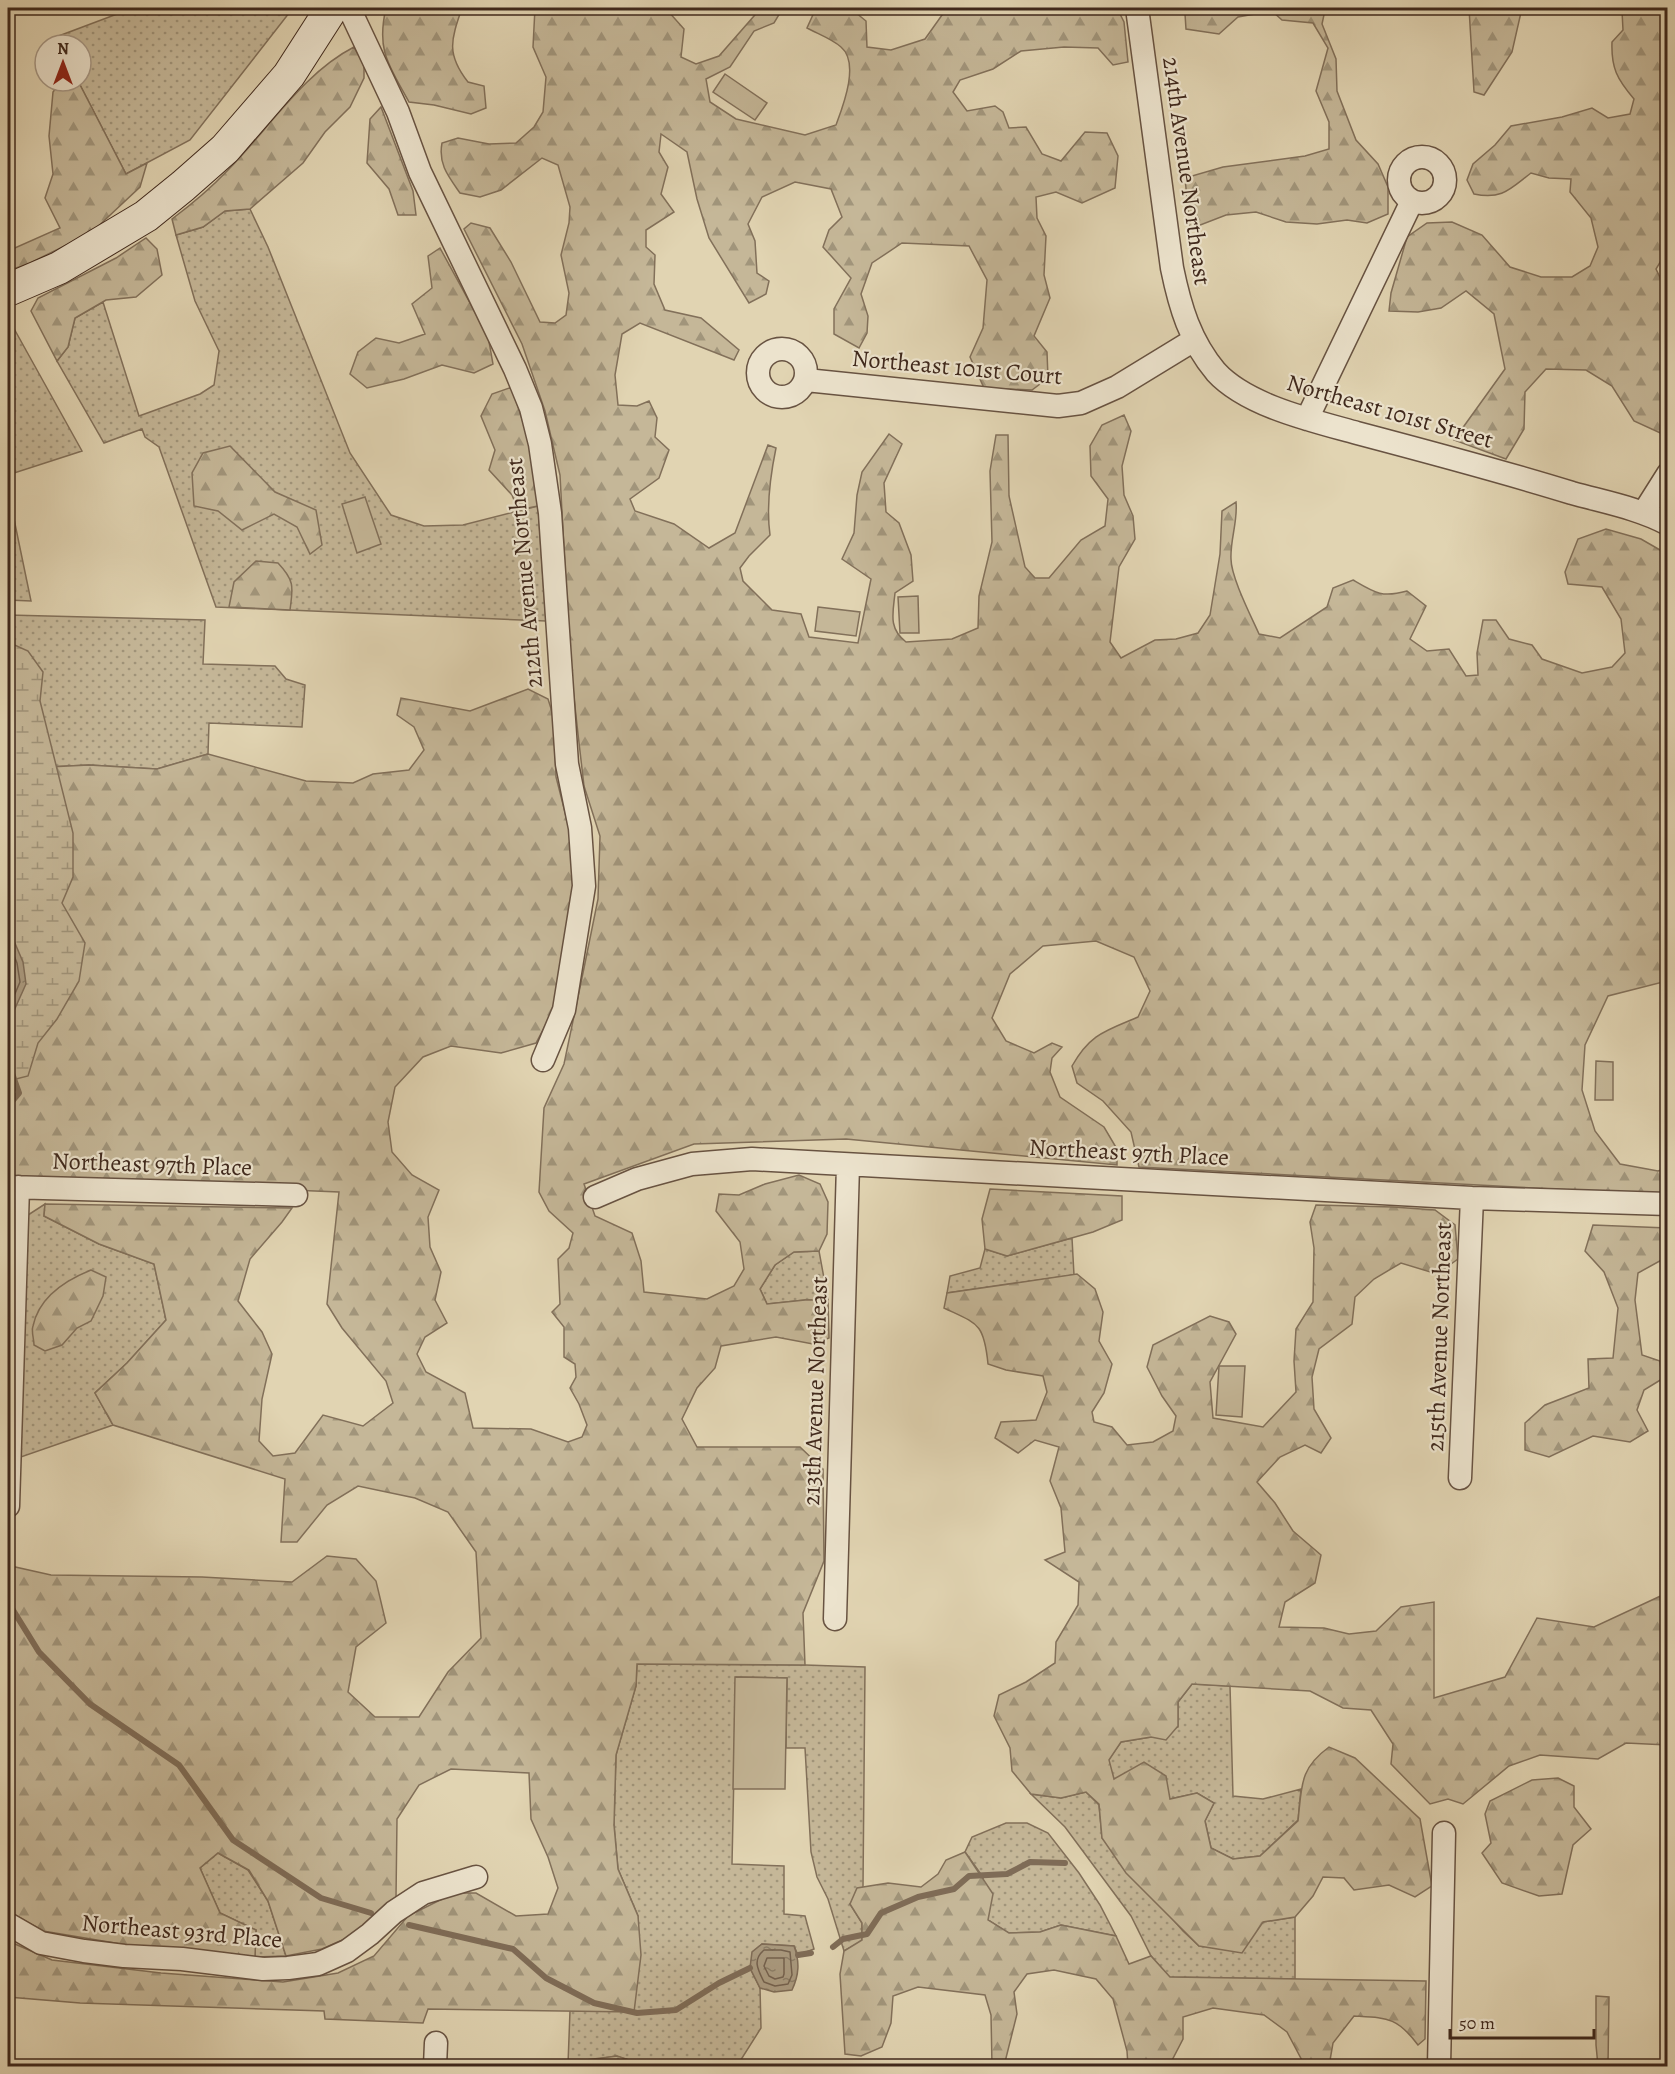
<svg xmlns="http://www.w3.org/2000/svg" width="1675" height="2074" font-family="Alegreya,serif">
<defs>
<pattern id="grass-dots" width="8" height="8" patternUnits="userSpaceOnUse" patternTransform="scale(1.5)"><rect width="8" height="8" fill="#c5b798"/><path d="M2 2h.1M6 6h.1" fill="none" stroke="#a1957b" stroke-width="1.8" stroke-linecap="round"/></pattern>
<pattern id="forest-firs" width="22" height="20" patternUnits="userSpaceOnUse" patternTransform="scale(1.5)"><rect width="22" height="20" fill="#c5b798"/><path d="M5 1l3.5 6h-7zM16 11l3.5 6h-7z" fill="#a1957b"/></pattern>
<pattern id="wetland-marsh" width="20" height="14" patternUnits="userSpaceOnUse" patternTransform="scale(1.5)"><rect width="20" height="14" fill="#c5b798"/><path d="M1 5h8M5 5V1M11 12h8M15 12V8" fill="none" stroke="#a1957b"/></pattern>
<pattern id="water-ripples" width="26" height="14" patternUnits="userSpaceOnUse" patternTransform="scale(1.5)"><rect width="26" height="14" fill="#aa9a7f"/><path d="M2 4q2-2 4 0t4 0M15 11q2-2 4 0t4 0" fill="none" stroke="#8c7e67"/></pattern>
</defs>
<rect width="100%" height="100%" fill="#e1d4b2"/>
<filter id="stains"><feTurbulence type="fractalNoise" baseFrequency=".00333" numOctaves="4"/><feColorMatrix values="0 0 0 0 .2 0 0 0 0 .09 0 0 0 0 .02 0 0 0 .5 -.17"/></filter>
<radialGradient id="worn" r=".72"><stop offset=".6" stop-color="#630" stop-opacity="0"/><stop offset="1" stop-color="#630" stop-opacity=".3"/></radialGradient>
<!-- grass -->
<path fill="url(#grass-dots)" stroke="#82705a" stroke-width="1.5" d="M133,8H293L190,140L126,174L78,81H81V45H60L56,37Z
M250,209L268,247L350,453L391,515L424,526L463,525L538,506L546,621L216,607L159,447L145,437L142,429L104,443L57,361L68,347L75,318L103,302L139,416L200,394L214,385L219,351L195,301L176,235L203,227L225,211Z
M12,325L82,451L8,475V327Z
M8,490L31,601L8,600Z
M8,615L205,620L203,664L275,666L286,679L305,685L302,727L209,723L208,754L157,769L89,765L48,767L8,760Z
M45,1204L44,1216L99,1244L154,1264L166,1320L127,1363L95,1393L113,1425L18,1458L28,1215Z
M1072,1238L1074,1275L947,1293L950,1276L980,1268L985,1249L1007,1256Z
M819,1251L828,1300H805L767,1304L760,1289L775,1265L794,1252Z
M637,1664L805,1665L865,1667L863,1887L850,1904L862,1923V1941L844,1951L828,1899L817,1877L811,1852L805,1748H786L787,1678L736,1677L732,1864L784,1866V1914L805,1916L814,1949L798,1955L794,1946L762,1944L753,1952L750,1968L760,1988L761,2028L737,2066H647L616,2056L568,2064L570,2011H634L638,1916L618,1869L614,1825L616,1755L636,1686Z
M1192,1684L1230,1686L1233,1796L1263,1799L1301,1789L1298,1820L1260,1856L1233,1859L1211,1848L1205,1821L1214,1803L1197,1793L1170,1799L1114,1780L1108,1760L1121,1742L1151,1737L1178,1727V1702Z
M1086,1792L1099,1805L1102,1838L1183,1931L1199,1946L1263,1922L1295,1917V1979L1169,1977L1151,1956L1131,1916L1065,1827L1031,1794L1061,1798Z
M1006,1823H1027L1048,1833L1079,1873L1100,1905L1116,1936L1061,1925L1040,1932L1008,1933L988,1920L983,1877L965,1852L972,1837Z
M218,1853L248,1870L268,1901L286,1956L255,1957L256,1930L220,1913L200,1868Z"/>
<!-- forest -->
<path fill="url(#forest-firs)" stroke="#82705a" stroke-width="1.5" d="M386,8H462C451,40 446,54 468,82L484,86L486,108L471,114L434,105L409,102C389,65 376,51 386,8Z
M535,8H661L668,11L684,29L681,57L696,64L719,56L761,8H783L774,23L754,31L730,67L706,79L710,102L736,119L805,135L836,125C843,106 860,63 841,47C832,39 818,34 807,28L816,8H850L866,21L867,47L891,50L925,39L947,8H1117L1124,22L1128,62L1113,65L1098,48L1064,47L1021,51L993,69L960,80L953,92L967,111L995,106L1003,112L1009,128L1026,127L1042,154L1061,161L1085,132L1107,133L1118,156L1115,188L1082,203L1056,192L1036,197L1037,218L1046,236L1044,275L1050,298L1034,336L1047,352L1048,378L1032,390L984,388L970,357L983,328L987,280L969,246L902,243L872,263L861,294L868,316L867,333L859,348L834,334V309L851,278L823,247L829,230L842,217L831,189L795,182L762,197L748,224L755,241L757,273L769,281L766,294L749,303L709,238L697,199L687,152L661,134L659,152L668,167L661,194L674,212L646,230V247L655,255L654,284L665,310L701,318L739,350L734,360L640,323L622,334L615,375L618,405L637,406L649,401L657,418L655,437L669,450L659,478L630,499L635,511L674,524L709,548L735,533L768,445L776,448C770,477 766,506 770,535L749,556L740,568L743,581L772,610L801,614L809,637L858,643L871,579L842,559L854,533L857,495L862,472L889,434L902,444L884,483L886,512L899,523L911,555L913,581L895,593C893,613 888,628 906,642L952,639L978,628L979,596L992,542L990,471L996,435H1008L1009,496L1025,567L1035,578H1049L1081,540L1105,526L1108,499L1091,476L1090,446L1102,425L1124,415L1131,431L1122,466L1124,495L1133,516L1135,539L1119,567L1110,642L1121,658L1155,640L1176,639L1198,633L1210,615L1220,554L1222,511L1236,502C1238,521 1230,540 1231,559C1231,577 1251,616 1259,634L1280,638L1327,607L1333,588L1353,580C1375,593 1382,598 1407,591L1426,606L1410,639L1427,651L1449,649L1466,676L1478,675L1477,653L1483,620H1496L1509,639L1532,645L1542,659L1582,673L1612,667L1625,653L1621,619L1602,587L1568,584L1565,572L1578,539L1606,529L1641,539L1667,554V981L1608,996L1585,1045L1582,1090L1595,1131L1620,1164L1658,1171L1667,1168V1195L1139,1167L1131,1132L1103,1101L1077,1083L1072,1066C1090,1034 1105,1031 1138,1017L1150,991L1134,957L1096,941L1043,946L1010,974L992,1018L1006,1041L1034,1053L1052,1043L1062,1047L1052,1058L1050,1072L1060,1097L1104,1127L1117,1149V1165L846,1139L694,1144L584,1184L595,1216L632,1233L641,1261L644,1292L707,1299L734,1286L744,1269L740,1242L716,1211L719,1194L739,1195L765,1184L799,1175L820,1184L828,1202L827,1234L819,1251L794,1252L775,1265L760,1289L767,1304L805,1300H828L829,1338L813,1344L776,1337L721,1346L715,1368L697,1388L682,1419L697,1447H800L823,1469L824,1561L803,1613L805,1665L637,1664L636,1686L616,1755L614,1825L618,1869L638,1916L641,1955L634,2012L428,2009L423,2023L325,2019L324,2011L80,2003L8,1997V1941L52,1960L161,1973L283,1982L338,1973L374,1956L408,1916L454,1893H476L516,1916L548,1914L558,1888L548,1857L531,1819L529,1773L451,1769L419,1785L397,1819L396,1898L356,1934L322,1949L286,1956L268,1901L249,1870L218,1853L200,1868L220,1913L256,1930L255,1957L133,1946L43,1931L8,1911V1562L11,1566L51,1575L202,1577L292,1582L327,1556L356,1559L376,1581L386,1623L356,1647L348,1692L375,1717H419L448,1672L481,1638L476,1552L448,1512L415,1498L358,1486L327,1505L297,1542H281L285,1479L113,1425L95,1393L127,1363L166,1320L154,1264L99,1244L44,1216L45,1204L292,1208L282,1222L250,1259L238,1301L262,1332L272,1354L262,1399L259,1441L273,1456L295,1453L323,1415L363,1426L393,1403L386,1381L342,1328L327,1304L339,1192L8,1178V1024L48,767L89,765L157,769L208,754L306,781L353,783L373,774L409,770L424,750L414,727L397,715L401,698L470,711L528,689L548,699L554,718L556,777L570,832L576,883L554,1009L536,1043L501,1053L451,1046L423,1057L395,1087L388,1122L392,1152L412,1175L439,1190L428,1217L430,1247L441,1272L435,1300L447,1323L425,1337L417,1354L426,1372L465,1393L473,1428L531,1429L568,1442L582,1437L587,1425L579,1404L570,1388L576,1377L575,1364L564,1357V1327L552,1312L560,1304L558,1259L569,1248L573,1233L549,1211L539,1192L544,1108L564,1064L584,968L598,899L600,836L584,786L578,734L570,661L560,475L545,411L522,344L464,229L471,223L490,228L511,262L540,322L555,323L566,315L569,293L561,255L569,223L570,207L558,165L542,158L501,190L480,197L460,193C448,176 438,164 442,143L458,138L489,144L516,143L534,127L543,112L546,77L533,47Z
M1197,8H1246L1252,10L1263,8H1332L1325,10L1322,24L1336,59L1337,91L1356,140L1378,164L1388,187V214L1367,223L1347,220L1317,224L1286,222L1256,212L1226,215L1190,229L1185,178L1223,167L1305,156L1329,149V122L1316,91L1328,48L1313,23L1282,20L1272,11L1238,17L1219,34L1186,29L1185,14Z
M1469,8H1522L1512,52L1484,95L1474,92Z
M1616,8H1667L1668,176L1664,194L1667,196L1668,249L1656,269L1667,292V436L1634,421L1612,386L1586,370L1546,369L1525,392L1524,429L1506,459L1454,440L1505,369L1494,314L1466,291L1441,308L1418,312L1389,311L1391,293L1407,237L1427,223L1452,222L1482,235L1510,267L1541,277H1572L1590,266L1598,247L1591,218L1570,192L1571,179L1549,178L1531,173C1510,189 1502,200 1474,194L1467,180L1473,164L1495,145L1511,126L1562,117L1592,108L1608,118L1630,114L1634,99C1617,79 1611,68 1612,42L1623,30L1622,11Z
M354,47L364,64V78L350,107L325,132L303,163L250,209L225,211L203,227L176,235L172,219C192,204 211,188 228,170C268,130 303,73 354,47Z
M61,81H78L126,174L147,163L140,187L91,233L30,263L8,271V251L60,228L45,198L53,174L49,136L53,92Z
M381,107L413,191L416,215H398L389,189L367,163L370,119Z
M146,238L157,249L162,275L136,297L106,300L75,318L68,347L57,361L31,311L38,298L116,258Z
M440,248L488,336L493,364L474,373L442,365L404,379L367,388L350,374L358,352L376,338L399,343L425,334L412,304L432,288L428,256Z
M512,387L528,438L538,506L518,510L512,495L489,470L495,450L481,416L492,394Z
M230,446L275,492L316,510L322,545L310,554L297,527L274,514L242,530L218,511L194,506L192,473L203,453Z
M256,561L278,563C295,581 293,587 290,610L229,607L234,582Z
M990,1189L1122,1196V1220L1093,1232L1007,1256L985,1249L982,1219Z
M1316,1205L1393,1207L1435,1210L1455,1225L1458,1259L1437,1274L1401,1263L1374,1279L1355,1297L1352,1324L1319,1349L1312,1377L1314,1409L1331,1438L1321,1453L1305,1445L1280,1457L1257,1482L1275,1503L1293,1531L1321,1555L1315,1583L1285,1602L1279,1627L1324,1628L1349,1634L1376,1631L1401,1607L1434,1602V1698L1505,1677L1537,1618L1594,1627L1667,1593V1745L1626,1743L1598,1759L1540,1755L1509,1766L1463,1804L1448,1799L1430,1804L1391,1764L1393,1744L1371,1710L1343,1708L1310,1691L1192,1684L1178,1702V1726L1166,1740L1151,1737L1121,1742L1109,1760L1114,1779L1144,1762L1166,1776L1170,1799L1197,1793L1214,1803L1205,1821L1211,1848L1233,1859L1260,1856L1298,1821C1302,1786 1299,1769 1329,1747L1355,1758L1420,1819L1432,1886L1415,1897L1389,1885L1354,1890L1344,1878L1323,1877L1313,1896L1295,1917L1263,1922L1242,1953L1199,1946L1126,1873L1102,1838L1099,1804L1086,1792L1061,1798L1031,1794L1012,1771L1010,1748L994,1716L999,1695L1026,1682L1055,1663L1056,1642L1078,1605L1079,1582L1045,1560L1065,1552L1061,1508L1050,1481L1059,1447L1035,1440L1018,1453L995,1438L1001,1422L1036,1420L1047,1392L1043,1376L1006,1370L988,1364C984,1323 978,1324 944,1308L947,1293L1077,1274L1095,1289L1103,1312L1099,1341L1112,1364L1104,1393L1092,1412L1094,1422L1112,1427L1127,1445L1153,1442L1173,1431L1176,1416L1162,1396L1147,1367L1153,1345L1210,1316L1229,1322L1236,1334L1210,1382L1213,1418L1263,1427L1296,1392L1294,1361L1296,1329L1313,1302L1314,1248L1310,1222Z
M1593,1225L1667,1228V1257L1638,1273L1635,1300L1642,1355L1660,1361L1662,1379L1644,1390L1637,1410L1648,1431L1630,1442L1593,1436L1549,1457L1525,1450V1423L1545,1405L1589,1388L1588,1359L1613,1358L1618,1308L1604,1272L1585,1251Z
M91,1270L106,1277L103,1296L91,1321L77,1328L62,1345L45,1351L34,1345C34,1339 31,1331 33,1326C39,1297 66,1280 91,1270Z
M1558,1778L1574,1786V1807L1591,1829L1573,1845L1562,1894L1539,1896L1502,1883L1482,1853L1491,1843L1485,1814L1490,1801L1532,1780Z
M965,1852L993,1894L988,1920L1009,1933L1040,1932L1061,1925L1116,1936L1129,1964L1151,1956L1170,1977L1426,1981L1425,2039L1418,2045C1397,2017 1388,2018 1354,2016L1333,2043L1329,2066H1305L1287,2032L1264,2015L1213,2008L1183,2017V2039L1169,2066H1128L1127,2051L1113,1999L1096,1979L1054,1970L1027,1974L1014,1992L1017,2014L1004,2066H992L991,2015L985,1995L918,1987L893,1996L891,2023L882,2047L861,2056L845,2054L840,1974L844,1951L862,1940V1923L850,1904L857,1888L888,1883L921,1887L938,1874L946,1860Z
M1596,1996L1609,1997L1608,2066H1598L1596,2045Z
M617,2056L647,2066H563L578,2061Z"/>
<!-- wetland -->
<path fill="url(#wetland-marsh)" stroke="#82705a" stroke-width="1.5" d="M8,642L28,651L43,672L40,701L73,833V877L62,903L85,943L79,981L57,1019L38,1043L28,1076L8,1081Z"/>
<!-- pitch -->
<path fill="#c5b798" stroke="#82705a" stroke-width="1.5" d="M725,74L767,103L755,120L713,92Z
M365,497L381,544L357,553L342,504Z
M918,596L919,633H900L898,597Z
M818,607L860,612L856,636L815,631Z
M1596,1061L1613,1062V1100H1595Z
M1219,1366H1245L1242,1417L1216,1415Z
M735,1677L787,1678L785,1789H733Z"/>
<!-- water -->
<path fill="url(#water-ripples)" stroke="#7f6c57" stroke-width="1.5" d="M8,927L23,962L26,984L8,1024Z
M762,1944L794,1946C800,1962 799,1975 792,1990L774,1992L760,1988L750,1968L752,1952Z"/>
<g fill="none" stroke-linecap="round" stroke-linejoin="round">
<!-- shore -->
<path stroke="#74614e" stroke-width="1.5" d="M8,941L17,963L20,982L8,1010
M764,1950H781L790,1952L792,1975L788,1984L775,1986L764,1982C758,1970 752,1960 764,1950Z
M767,1958H784V1974L783,1977L775,1979L769,1976L764,1966Z"/>
<!-- stream -->
<path stroke="#7f6c57" stroke-width="6" d="M8,1062L19,1093L8,1106
M8,1602L39,1652L90,1704L179,1765L233,1840L321,1898L371,1913
M409,1925L513,1949L546,1978L594,2003L637,2013L676,2010L719,1983L750,1968
M833,1947L843,1939L867,1934L881,1913L918,1897L954,1889L969,1876L1007,1874L1030,1862L1065,1863
M798,1955L811,1953"/>
<!-- minor casing -->
<g stroke="#685342" stroke-width="25">
<path id="minor" d="M349,8L398,112L420,172L515,369L531,408L540,444L550,513L567,764L580,828L584,886L564,1010L543,1060
M1137,8L1172,268C1180,307 1190,341 1216,372C1247,406 1314,421 1357,433C1429,452 1501,471 1572,493C1604,502 1638,508 1668,524
M1399 180a23 23 0 1 1 46 0a23 23 0 1 1-46 0Z
M758 373a24 24 0 1 1 48 0a24 24 0 1 1-48 0Z
M806,380L1058,406L1081,403L1117,387L1194,340
M1307,419L1412,201
M1644,512L1668,474
M8,1187L296,1195
M595,1197L637,1179L692,1164L752,1159L1472,1198L1668,1204
M1460,1478L1472,1198
M8,1506L18,1187
M835,1619L848,1165
M8,1924L41,1943L84,1951L124,1956L182,1959L263,1969L288,1968L318,1964L347,1951L370,1934L394,1912L423,1893L476,1877
M435,2066L436,2043
M1439,2066L1444,1833"/>
</g>
<!-- secondary casing -->
<g stroke="#3f281c" stroke-width="34">
<path id="secondary" d="M8,290L59,268L146,216L183,186L225,149L289,75L332,8"/>
</g>
<!-- minor -->
<use href="#minor" stroke="#ece3cd" stroke-width="22"/>
<!-- secondary -->
<use href="#secondary" stroke="#ece3cd" stroke-width="32"/>
</g>
<g text-anchor="middle" dominant-baseline="central" stroke-width="4.5" stroke-linejoin="round" paint-order="stroke">
<!-- street labels -->
<g font-size="24" fill="#3f281c" stroke="#ece3cd">
<text transform="translate(1187 171) rotate(82)">214th Avenue Northeast</text>
<text transform="translate(957 367) rotate(5)">Northeast 101st Court</text>
<text transform="translate(1390 411) rotate(16)">Northeast 101st Street</text>
<text transform="translate(524 573) rotate(-95)">212th Avenue Northeast</text>
<text transform="translate(1129 1152) rotate(3)">Northeast 97th Place</text>
<text transform="translate(152 1164) rotate(2)">Northeast 97th Place</text>
<text transform="translate(1439 1337) rotate(-88)">215th Avenue Northeast</text>
<text transform="translate(815 1391) rotate(-88)">213th Avenue Northeast</text>
<text transform="translate(182 1931) rotate(5)">Northeast 93rd Place</text>
</g>
</g>
<!-- margin -->
<rect width="1675" height="2074" fill="none" stroke="#e1d4b2" stroke-width="30"/>
<rect x="9" y="9" width="1657" height="2056" fill="none" stroke="#3f281c" stroke-width="3"/>
<rect x="15" y="15" width="1645" height="2044" fill="none" stroke="#3f281c" stroke-width="1.5"/>
<!-- north arrow -->
<g transform="translate(63 63)"><circle r="28" fill="#ece3cd" stroke="#a79886" stroke-width="1.5"/>
<path d="M0-4.5L10 22L0 15L-10 22Z" fill="#8f2418"/>
<text y="-9" font-size="16" font-weight="bold" text-anchor="middle" fill="#3f281c">N</text>
</g>
<!-- scale -->
<path d="M1450 2029v9h144v-9" fill="none" stroke="#3f281c" stroke-width="3"/>
<text x="1459" y="2029" font-size="18" fill="#3f281c" stroke="#ece3cd" stroke-width="4.5" paint-order="stroke">50 m</text>
<rect width="100%" height="100%" filter="url(#stains)"/>
<rect width="100%" height="100%" fill="url(#worn)"/>
</svg>
